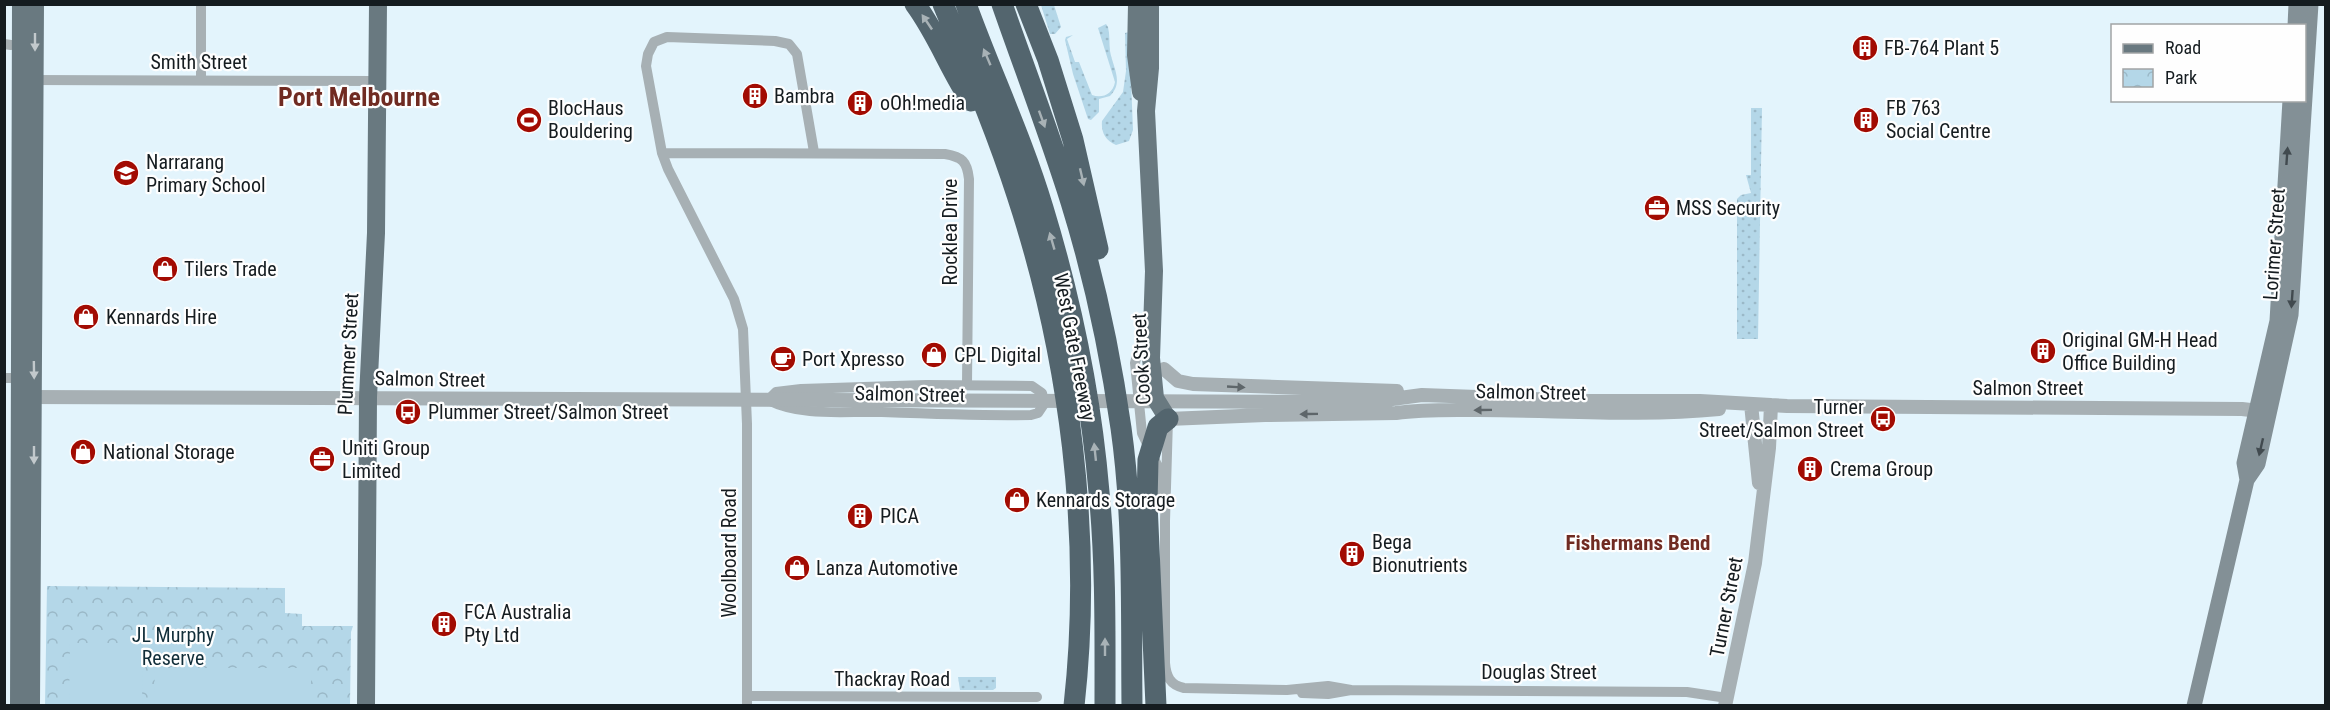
<svg xmlns="http://www.w3.org/2000/svg" width="2330" height="710" font-family="'Roboto Condensed',sans-serif">
<defs>
<pattern id="grass-dots" width="8" height="8" patternUnits="userSpaceOnUse" patternTransform="scale(1.5)"><rect width="8" height="8" fill="#b4d7e8"/><path d="M2 2h.1M6 6h.1" fill="none" stroke="#9ab8c7" stroke-width="1.8" stroke-linecap="round"/></pattern>
<pattern id="park-crowns" width="20" height="18" patternUnits="userSpaceOnUse" patternTransform="scale(1.5)"><rect width="20" height="18" fill="#b4d7e8"/><path d="M2 6a3 3 0 1 1 6 0M12 15a3 3 0 1 1 6 0" fill="none" stroke="#9ab8c7"/></pattern>
</defs>
<rect width="100%" height="100%" fill="#e3f4fc"/>
<!-- grass -->
<path fill="url(#grass-dots)" d="M1041,5H1054L1061,27L1055,34H1050Z
M1106,24L1108,27C1110,35 1109,43 1110,51C1113,68 1124,82 1110,96L1099,99V112L1091,120L1088,119L1073,74L1065,40L1066,37L1073,35L1067,39L1075,62H1079L1092,95C1102,99 1113,94 1115,82L1098,28Z
M1129,32L1133,130L1129,141L1116,145C1105,140 1101,132 1102,121L1123,92L1126,71L1125,33Z
M1751,108H1762L1758,339H1737V199L1741,195L1751,193L1746,175H1751Z
M958,677H996V688L993,690H960Z"/>
<!-- park -->
<path fill="url(#park-crowns)" d="M47,586L285,588V613L302,614V626H353L351,632L350,705L45,706Z"/>
<!-- pitch -->
<path fill="#b4d7e8" d="M70,643H143L142,705H69Z
M155,668H311V705H154Z"/>
<g fill="none" stroke-linecap="round" stroke-linejoin="round">
<!-- minor -->
<path stroke="#a7b0b4" stroke-width="10" d="M4,44L11,45
M30,80L378,81
M201,80V4
M662,153L945,154C962,157 967,161 969,179L967,385
M1150,332L1139,347L1135,363L1142,433L1158,467L1161,491
M4,378H20
M926,385L1032,386L1042,393L1044,404L1038,413L1031,415C981,416 931,414 880,412C844,411 802,417 768,400L776,392L801,389Z
M1168,419L1165,521V663C1166,676 1170,685 1184,688L1287,690L1328,686L1351,690
M1302,693L1328,694L1351,690L1687,692L1727,698
M747,696L1037,697
M747,706V424L743,329L734,299L668,169L662,153L646,66L648,54L654,42L667,37L775,41L789,44L797,54L814,152"/>
<!-- tertiary -->
<path stroke="#a7b0b4" stroke-width="14" d="M1164,369L1178,381L1193,384L1397,391
M25,397L1370,402L1422,395L1586,401H1700L1787,406L2242,409L2267,412
M1751,404L1759,483
M1168,419L1265,415L1396,413C1423,409 1451,410 1479,410C1559,410 1639,417 1719,409
M1725,706L1755,563L1769,448L1771,405"/>
<!-- secondary -->
<path stroke="#839096" stroke-width="15" d="M2295,26L2296,4
M2247,480L2244,463L2277,321L2290,100
M2194,706L2247,480L2258,464L2291,315L2311,4"/>
<!-- primary -->
<path stroke="#697980" stroke-width="18" d="M1137,4L1136,55L1141,92
M1150,4V68L1146,111L1154,271L1151,358L1155,398L1168,419
M19,706L21,4
M31,706L35,4
M366,706L368,397L376,233L378,4"/>
<!-- motorway -->
<path stroke="#53656e" stroke-width="21" d="M915,4C938,35 950,70 971,101
M943,4C969,67 996,130 1017,195C1070,356 1093,536 1074,706
M966,4C991,73 1022,138 1043,208C1071,300 1091,396 1099,492C1106,563 1105,635 1105,706
M1002,4C1025,70 1050,135 1071,202C1094,276 1110,352 1121,428C1134,520 1131,613 1132,706
M1026,4L1048,60L1073,140L1098,249
M1156,706L1147,503L1148,460L1158,427L1168,419"/>
</g>
<!-- one-way arrows -->
<defs><path id="oneway-solid" d="M-6-.8H1V-3.2L6.5 0L1 3.2V.8H-6Z" transform="scale(1.5)"/></defs>
<g fill="#a8b2b6">
<use href="#oneway-solid" transform="translate(927 22) rotate(-124)"/>
<use href="#oneway-solid" transform="translate(987 57) rotate(-113)"/>
<use href="#oneway-solid" transform="translate(1042 119) rotate(70)"/>
<use href="#oneway-solid" transform="translate(1082 177) rotate(77)"/>
<use href="#oneway-solid" transform="translate(1052 241) rotate(-106)"/>
<use href="#oneway-solid" transform="translate(1095 452) rotate(-96)"/>
<use href="#oneway-solid" transform="translate(1105 647) rotate(-90)"/>
</g>
<g fill="#c2c9cc">
<use href="#oneway-solid" transform="translate(35 42) rotate(90)"/>
<use href="#oneway-solid" transform="translate(34 370) rotate(89)"/>
<use href="#oneway-solid" transform="translate(34 455) rotate(90)"/>
</g>
<g fill="#414a4f">
<use href="#oneway-solid" transform="translate(2287 156) rotate(-86)"/>
<use href="#oneway-solid" transform="translate(2292 299) rotate(94)"/>
<use href="#oneway-solid" transform="translate(2261 447) rotate(103)"/>
</g>
<g fill="#5e666a">
<use href="#oneway-solid" transform="translate(1236 387) rotate(3)"/>
<use href="#oneway-solid" transform="translate(1483 410) rotate(179)"/>
<use href="#oneway-solid" transform="translate(1309 414) rotate(179)"/>
</g>
<!-- icons -->
<defs>
<g id="building-disc" transform="scale(1.35)"><circle r="9.5" fill="#a20b02" stroke="#fefefe"/><path d="M-4-6H4V6H1V3H-1V6H-4ZM-2.5-4.3h1.7v1.8h-1.7ZM.8-4.3h1.7v1.8H.8ZM-2.5-1h1.7V.8h-1.7ZM.8-1h1.7V.8H.8Z" fill="#fff"/></g>
<g id="stadium-disc" transform="scale(1.35)"><circle r="9.5" fill="#a20b02" stroke="#fefefe"/><path d="M0-5a6.5 5 0 1 0 0 10a6.5 5 0 1 0 0-10ZM-3.5-1.8h7v3.6h-7Z" fill="#fff"/></g>
<g id="school-disc" transform="scale(1.35)"><circle r="9.5" fill="#a20b02" stroke="#fefefe"/><path d="M0-5L7-2L0 1L-7-2ZM-4 1L0 2.5L4 1V4Q0 6-4 4Z" fill="#fff"/></g>
<g id="office-disc" transform="scale(1.35)"><circle r="9.5" fill="#a20b02" stroke="#fefefe"/><path d="M-6-3h4V-5.5h4V-3h4V5H-6ZM-1-4.5V-3h2v-1.5ZM-6 0V1H6V0Z" fill="#fff"/></g>
<g id="shop-disc" transform="scale(1.35)"><circle r="9.5" fill="#a20b02" stroke="#fefefe"/><path d="M-5-2.5h2.3a2.7 3.5 0 0 1 5.4 0H5L5.5 6h-11ZM-1.5-2.5h3a1.5 2.3 0 0 0-3 0Z" fill="#fff"/></g>
<g id="cafe-disc" transform="scale(1.35)"><circle r="9.5" fill="#a20b02" stroke="#fefefe"/><path d="M-5.5-4.5H6V0H3Q3 3.5 0 3.5H-2.5Q-5.5 3.5-5.5 0ZM3-3.2v2h1.7v-2ZM-6 4.5H4V6H-6Z" fill="#fff"/></g>
<g id="bus-disc" transform="scale(1.35)"><circle r="9.5" fill="#a20b02" stroke="#fefefe"/><path d="M-5-6H5V4H4V6H2V4H-2V6H-4V4H-5ZM-3.5-4V0h7V-4ZM-3.5 1.2v1.5H-2V1.2ZM2 1.2v1.5H3.5V1.2Z" fill="#fff"/></g>
</defs>
<g fill-rule="evenodd">
<use href="#building-disc" x="1865" y="48"/>
<use href="#building-disc" x="755" y="96"/>
<use href="#building-disc" x="860" y="103"/>
<use href="#stadium-disc" x="529" y="120"/>
<use href="#building-disc" x="1866" y="120"/>
<use href="#school-disc" x="126" y="173"/>
<use href="#office-disc" x="1657" y="208"/>
<use href="#shop-disc" x="165" y="269"/>
<use href="#shop-disc" x="86" y="317"/>
<use href="#building-disc" x="2043" y="351"/>
<use href="#shop-disc" x="934" y="355"/>
<use href="#cafe-disc" x="783" y="359"/>
<use href="#bus-disc" x="408" y="412"/>
<use href="#bus-disc" x="1883" y="419"/>
<use href="#shop-disc" x="83" y="452"/>
<use href="#office-disc" x="322" y="459"/>
<use href="#building-disc" x="1810" y="469"/>
<use href="#shop-disc" x="1017" y="500"/>
<use href="#building-disc" x="860" y="516"/>
<use href="#building-disc" x="1352" y="554"/>
<use href="#shop-disc" x="797" y="568"/>
<use href="#building-disc" x="444" y="624"/>
</g>
<g text-anchor="middle" dominant-baseline="central" stroke-width="4.5" stroke-linejoin="round" paint-order="stroke">
<!-- poi labels -->
<g font-size="20" fill="#151c20" stroke="#fefefe" text-anchor="start">
<text x="1884" y="48">FB-764 Plant 5</text>
<text x="774" y="96">Bambra</text>
<text x="880" y="103">oOh!media</text>
<text x="548" y="108">BlocHaus<tspan x="548" dy="23">Bouldering</tspan></text>
<text x="1886" y="108">FB 763<tspan x="1886" dy="23">Social Centre</tspan></text>
<text x="146" y="162">Narrarang<tspan x="146" dy="23">Primary School</tspan></text>
<text x="1676" y="208">MSS Security</text>
<text x="184" y="269">Tilers Trade</text>
<text x="106" y="317">Kennards Hire</text>
<text x="2062" y="340">Original GM-H Head<tspan x="2062" dy="23">Office Building</tspan></text>
<text x="954" y="355">CPL Digital</text>
<text x="802" y="359">Port Xpresso</text>
<text x="1864" y="407" text-anchor="end">Turner<tspan x="1864" dy="23">Street/Salmon Street</tspan></text>
<text x="428" y="412">Plummer Street/Salmon Street</text>
<text x="342" y="448">Uniti Group<tspan x="342" dy="23">Limited</tspan></text>
<text x="103" y="452">National Storage</text>
<text x="1830" y="469">Crema Group</text>
<text x="1036" y="500">Kennards Storage</text>
<text x="880" y="516">PICA</text>
<text x="1372" y="542">Bega<tspan x="1372" dy="23">Bionutrients</tspan></text>
<text x="816" y="568">Lanza Automotive</text>
<text x="464" y="612">FCA Australia<tspan x="464" dy="23">Pty Ltd</tspan></text>
</g>
<!-- street labels -->
<g font-size="20" fill="#151c20" stroke="#fefefe">
<text x="199" y="62">Smith Street</text>
<text transform="translate(950 232) rotate(-90)">Rocklea Drive</text>
<text transform="translate(2274 244) rotate(-86)">Lorimer Street</text>
<text transform="translate(1075 347) rotate(79)">West Gate Freeway</text>
<text transform="translate(348 354) rotate(-87)">Plummer Street</text>
<text transform="translate(1141 359) rotate(-93)">Cook Street</text>
<text transform="translate(430 379) rotate(1)">Salmon Street</text>
<text x="2028" y="388">Salmon Street</text>
<text transform="translate(1531 392) rotate(1)">Salmon Street</text>
<text transform="translate(910 394) rotate(1)">Salmon Street</text>
<text transform="translate(729 553) rotate(-90)">Woolboard Road</text>
<text transform="translate(1726 607) rotate(-79)">Turner Street</text>
<text x="1539" y="672">Douglas Street</text>
<text x="892" y="679">Thackray Road</text>
</g>
<!-- park labels -->
<g font-size="20" fill="#102d39" stroke="#fefefe">
<text x="173" y="635">JL Murphy<tspan x="173" dy="23">Reserve</tspan></text>
</g>
<!-- neighbourhood labels -->
<g font-size="21" font-weight="bold" fill="#702b22" stroke="#fefefe">
<text x="1638" y="543">Fishermans Bend</text>
</g>
<!-- district labels -->
<g font-size="26" font-weight="bold" fill="#702b22" stroke="#fefefe">
<text x="359" y="97">Port Melbourne</text>
</g>
</g>
<!-- border -->
<rect width="2330" height="710" fill="none" stroke="#151c20" stroke-width="12"/>
<!-- legend -->
<rect x="2111" y="24" width="195" height="78" fill="#fefefe" stroke="#a1a4a5" stroke-width="1.5"/>
<rect x="2123" y="44" width="30" height="9" fill="#697980" stroke="#a1a4a5" stroke-width="1.5"/>
<text x="2165" y="54" font-size="18" fill="#151c20">Road</text>
<rect x="2123" y="69" width="30" height="18" fill="url(#park-crowns)" stroke="#a1a4a5" stroke-width="1.5"/>
<text x="2165" y="84" font-size="18" fill="#151c20">Park</text>
</svg>
